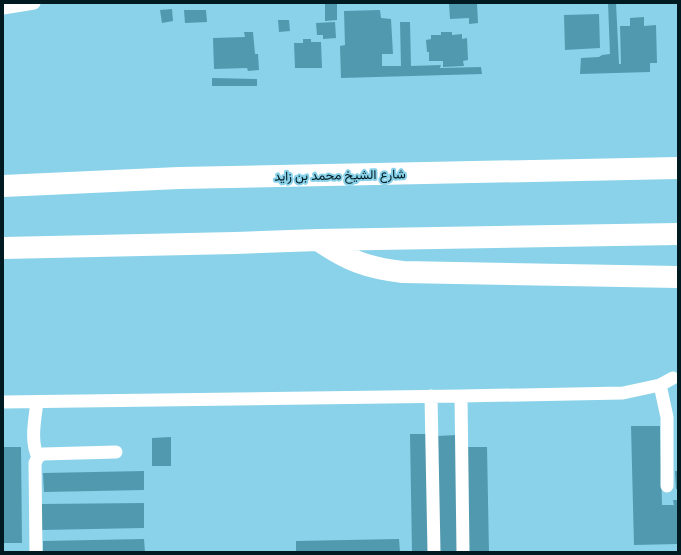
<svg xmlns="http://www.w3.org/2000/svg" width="681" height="555" font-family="Karla,Vazirmatn,sans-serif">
<rect width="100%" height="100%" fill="#89d2e9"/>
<!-- building -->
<path fill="#5199af" d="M337,3V20L325,21V4Z
M449,3H477L478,23L469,24V18L450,19Z
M608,3H616L619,64H621L620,26H630V18L644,17V26L656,25L657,63H650V72L580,74L581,58L599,57L602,55L610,54Z
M172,9L173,21L162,23L160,10Z
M184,10H206L207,22L185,23Z
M380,10L381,18L391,19L393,54H382V66H401L400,22H410L411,66L441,65L440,68L481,67L482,74L341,78L340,46L345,45L344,11Z
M599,14L600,48L565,50L564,15Z
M278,20H289L290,31L279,32Z
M335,22L336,38L323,39V35H317L316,23Z
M244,32H253L255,54H258L259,70L248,71L247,68L214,69L213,38L245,37Z
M441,32H452V35L462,34V39L467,38L468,60L463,61L464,66L443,67V61H429V52H427L426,40L431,39V35H441Z
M303,39H311V42H321L322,68H295L294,43H303Z
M212,78L257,79V86H212Z
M631,426H660L662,505H674L673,500H678V544L634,545Z
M410,434H428L430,552H412Z
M458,435L460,552H438L437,436Z
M171,437V466H152V438Z
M3,447H21L22,543H3Z
M465,447H487L489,552H467Z
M144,471V490L44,492L43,473Z
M675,471H678V489H676Z
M144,503V528L42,530L41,504Z
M144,539L145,552H43V541Z
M399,539L400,552H296V541Z"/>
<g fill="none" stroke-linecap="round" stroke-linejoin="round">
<!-- street -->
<path stroke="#fff" stroke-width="13" d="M3,8L34,3
M660,385L667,417V486
M431,396L434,552
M461,396L463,552
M3,402L461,396L623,393L660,385L673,378
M37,402C35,419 30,441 38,457
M36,552L35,463L38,457L43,454L116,452"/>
<!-- highway -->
<path stroke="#fff" stroke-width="22" d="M3,186L179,178L678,168
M318,240C347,260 367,268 403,272L678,277
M3,248L235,243L318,240L678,234"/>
</g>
<g text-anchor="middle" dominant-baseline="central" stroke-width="4" stroke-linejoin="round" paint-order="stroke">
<!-- street labels -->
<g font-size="13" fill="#001a22" stroke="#89d2e9">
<text transform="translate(340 175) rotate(-1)">شارع الشيخ محمد بن زايد</text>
</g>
</g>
<!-- border -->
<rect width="681" height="555" fill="none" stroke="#001a22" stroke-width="8"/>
</svg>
